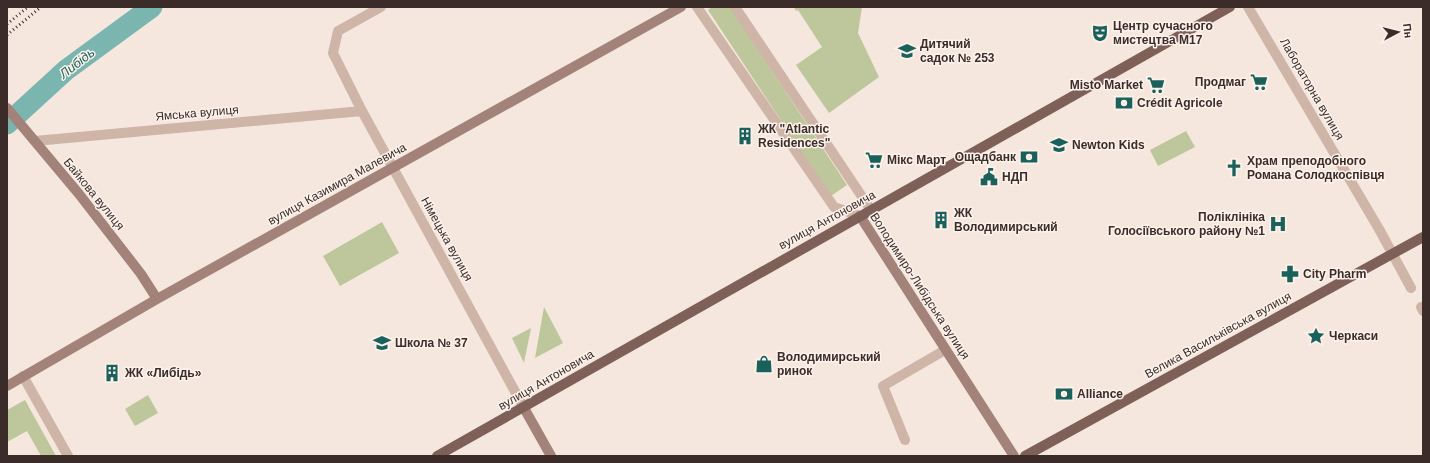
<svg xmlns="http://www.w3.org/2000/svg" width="1430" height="463" font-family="Helvetica,sans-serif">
<rect width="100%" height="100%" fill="#f5e7de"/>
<!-- green -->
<path fill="#bec69c" d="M712,7H730L847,185L831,196L708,10Z
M794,7H862L858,33L879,77L829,113L796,65L822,47L798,10L796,11Z
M1186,131L1195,147L1158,166L1150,150Z
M382,222L399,253L340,286L323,256Z
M544,307L563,343L535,358Z
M531,328L524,363L512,338Z
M148,395L158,413L135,426L125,409Z
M25,400L56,456H41L27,431L7,442V410Z"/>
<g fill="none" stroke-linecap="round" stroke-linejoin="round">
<!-- river -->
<path stroke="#7ab5af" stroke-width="21" d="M7,124L66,70L152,7"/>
<!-- street -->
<path stroke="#cfb4a8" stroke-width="10" d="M381,7L338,31L333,53L362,111L524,408
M697,7L834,207L860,216
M735,7L871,210
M1248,7L1379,229L1411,288
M35,141L362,111
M1421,307L1423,311
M23,376L68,456
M905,440L883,386L945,350"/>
<!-- secondary -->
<path stroke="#a38279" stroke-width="10" d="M7,108L79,194L141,274L157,299
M860,216L1014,456
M7,386L157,299L681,7
M524,408L551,456"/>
<!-- primary -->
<path stroke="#7e6059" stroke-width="10" d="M437,456L1230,7
M1025,456L1423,237"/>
<!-- rail -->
<path stroke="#3b2c29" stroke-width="3" stroke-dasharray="1 3" stroke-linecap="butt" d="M7,24L28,7
M7,35L41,7"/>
</g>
<!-- icons -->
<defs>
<g id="theatre-bare" transform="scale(1.38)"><path d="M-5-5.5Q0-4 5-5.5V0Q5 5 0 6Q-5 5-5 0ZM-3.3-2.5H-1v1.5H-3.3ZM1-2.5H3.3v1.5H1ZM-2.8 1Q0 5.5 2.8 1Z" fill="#1a615b" stroke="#fcf2eb" stroke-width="2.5" paint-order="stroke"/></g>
<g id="school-bare" transform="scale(1.38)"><path d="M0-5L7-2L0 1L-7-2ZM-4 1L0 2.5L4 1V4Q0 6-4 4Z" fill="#1a615b" stroke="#fcf2eb" stroke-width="2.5" paint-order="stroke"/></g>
<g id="supermarket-bare" transform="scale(1.38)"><path d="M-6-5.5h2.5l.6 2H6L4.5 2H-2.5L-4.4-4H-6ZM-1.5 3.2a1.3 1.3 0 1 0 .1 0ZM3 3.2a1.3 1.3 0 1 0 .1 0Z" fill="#1a615b" stroke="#fcf2eb" stroke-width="2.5" paint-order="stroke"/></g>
<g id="bank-bare" transform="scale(1.38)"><path d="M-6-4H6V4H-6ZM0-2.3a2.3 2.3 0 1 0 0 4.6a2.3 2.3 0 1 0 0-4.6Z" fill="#1a615b" stroke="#fcf2eb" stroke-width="2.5" paint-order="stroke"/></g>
<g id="building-bare" transform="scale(1.38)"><path d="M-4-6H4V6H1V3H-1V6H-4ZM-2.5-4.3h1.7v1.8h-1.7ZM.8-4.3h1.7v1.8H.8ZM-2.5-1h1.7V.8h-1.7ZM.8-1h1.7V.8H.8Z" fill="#1a615b" stroke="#fcf2eb" stroke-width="2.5" paint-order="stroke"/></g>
<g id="church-bare" transform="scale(1.38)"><path d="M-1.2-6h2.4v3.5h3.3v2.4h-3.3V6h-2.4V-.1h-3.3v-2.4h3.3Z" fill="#1a615b" stroke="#fcf2eb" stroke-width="2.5" paint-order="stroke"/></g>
<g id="civic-bare" transform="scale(1.38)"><path d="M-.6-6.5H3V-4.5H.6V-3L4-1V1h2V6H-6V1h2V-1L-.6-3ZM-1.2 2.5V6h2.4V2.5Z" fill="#1a615b" stroke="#fcf2eb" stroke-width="2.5" paint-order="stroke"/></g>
<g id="hospital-bare" transform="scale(1.38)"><path d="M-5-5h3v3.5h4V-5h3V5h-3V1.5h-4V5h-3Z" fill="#1a615b" stroke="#fcf2eb" stroke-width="2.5" paint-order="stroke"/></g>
<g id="pharmacy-bare" transform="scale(1.38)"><path d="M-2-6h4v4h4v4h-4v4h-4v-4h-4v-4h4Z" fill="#1a615b" stroke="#fcf2eb" stroke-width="2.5" paint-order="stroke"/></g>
<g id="sight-bare" transform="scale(1.38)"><path d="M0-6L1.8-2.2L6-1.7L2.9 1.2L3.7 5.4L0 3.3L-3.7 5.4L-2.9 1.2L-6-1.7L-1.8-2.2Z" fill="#1a615b" stroke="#fcf2eb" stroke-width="2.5" paint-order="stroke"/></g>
<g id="shop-bare" transform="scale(1.38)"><path d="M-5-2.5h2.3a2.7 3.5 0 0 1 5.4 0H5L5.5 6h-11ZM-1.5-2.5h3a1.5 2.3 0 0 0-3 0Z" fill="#1a615b" stroke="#fcf2eb" stroke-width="2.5" paint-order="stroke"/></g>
</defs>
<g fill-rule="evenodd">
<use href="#theatre-bare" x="1100" y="33"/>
<use href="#school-bare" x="907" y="51"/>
<use href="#supermarket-bare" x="1259" y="82"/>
<use href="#supermarket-bare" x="1156" y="85"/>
<use href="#bank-bare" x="1124" y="103"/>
<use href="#building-bare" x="745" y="136"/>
<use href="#school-bare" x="1059" y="145"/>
<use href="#bank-bare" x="1029" y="157"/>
<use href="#supermarket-bare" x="874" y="160"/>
<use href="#church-bare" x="1234" y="168"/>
<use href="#civic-bare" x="989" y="177"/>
<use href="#building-bare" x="941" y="220"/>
<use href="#hospital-bare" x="1278" y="224"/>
<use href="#pharmacy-bare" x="1290" y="274"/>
<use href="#sight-bare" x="1316" y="336"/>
<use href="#school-bare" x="382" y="343"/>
<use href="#shop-bare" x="764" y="364"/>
<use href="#building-bare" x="112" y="373"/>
<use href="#bank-bare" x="1064" y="394"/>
</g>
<g text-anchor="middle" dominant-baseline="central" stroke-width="3" stroke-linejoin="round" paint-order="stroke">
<!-- poi labels -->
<g font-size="12" font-weight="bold" fill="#3b2c29" stroke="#fcf2eb" text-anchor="start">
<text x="1113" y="26">Центр сучасного<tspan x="1113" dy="14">мистецтва M17</tspan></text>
<text x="920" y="44">Дитячий<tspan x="920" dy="14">садок № 253</tspan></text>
<text x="1246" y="82" text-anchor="end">Продмаг</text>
<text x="1143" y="85" text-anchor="end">Misto Market</text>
<text x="1137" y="103">Crédit Agricole</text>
<text x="758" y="129">ЖК "Atlantic<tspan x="758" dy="14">Residences"</tspan></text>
<text x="1072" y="145">Newton Kids</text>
<text x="1016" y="157" text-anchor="end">Ощадбанк</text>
<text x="887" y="160">Мікс Март</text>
<text x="1247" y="161">Храм преподобного<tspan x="1247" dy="14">Романа Солодкоспівця</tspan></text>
<text x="1002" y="177">НДП</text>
<text x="954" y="213">ЖК<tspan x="954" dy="14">Володимирський</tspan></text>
<text x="1265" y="217" text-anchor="end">Поліклініка<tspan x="1265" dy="14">Голосіївського району №1</tspan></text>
<text x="1303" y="274">City Pharm</text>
<text x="1329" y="336">Черкаси</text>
<text x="395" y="343">Школа № 37</text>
<text x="777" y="357">Володимирський<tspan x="777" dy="14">ринок</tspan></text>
<text x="125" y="373">ЖК «Либідь»</text>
<text x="1077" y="394">Alliance</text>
</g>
<!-- street labels -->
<g font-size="12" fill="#3b2c29" stroke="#fcf2eb">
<text transform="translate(1312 89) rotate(60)">Лабораторна вулиця</text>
<text transform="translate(197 113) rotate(-5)">Ямська вулиця</text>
<text transform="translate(337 184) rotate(-29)">вулиця Казимира Малевича</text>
<text transform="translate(94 194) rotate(51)">Байкова вулиця</text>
<text transform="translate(827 220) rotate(-29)">вулиця Антоновича</text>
<text transform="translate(447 239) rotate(61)">Німецька вулиця</text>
<text transform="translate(920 286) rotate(57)">Володимиро-Либідська вулиця</text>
<text transform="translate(1218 335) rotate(-29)">Велика Васильківська вулиця</text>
<text transform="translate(546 380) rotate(-30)">вулиця Антоновича</text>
</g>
<!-- water labels -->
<g font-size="13" font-style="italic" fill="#1a615b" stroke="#fcf2eb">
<text transform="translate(77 63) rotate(-38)">Либідь</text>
</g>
</g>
<!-- border -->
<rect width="1430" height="463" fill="none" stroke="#3b2c29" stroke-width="16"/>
<!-- north arrow -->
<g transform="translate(1398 32) rotate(83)" stroke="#fcf2eb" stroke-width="3" paint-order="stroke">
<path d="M0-3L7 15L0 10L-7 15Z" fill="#3b2c29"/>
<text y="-6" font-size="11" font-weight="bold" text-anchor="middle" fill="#3b2c29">Пн</text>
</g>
</svg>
